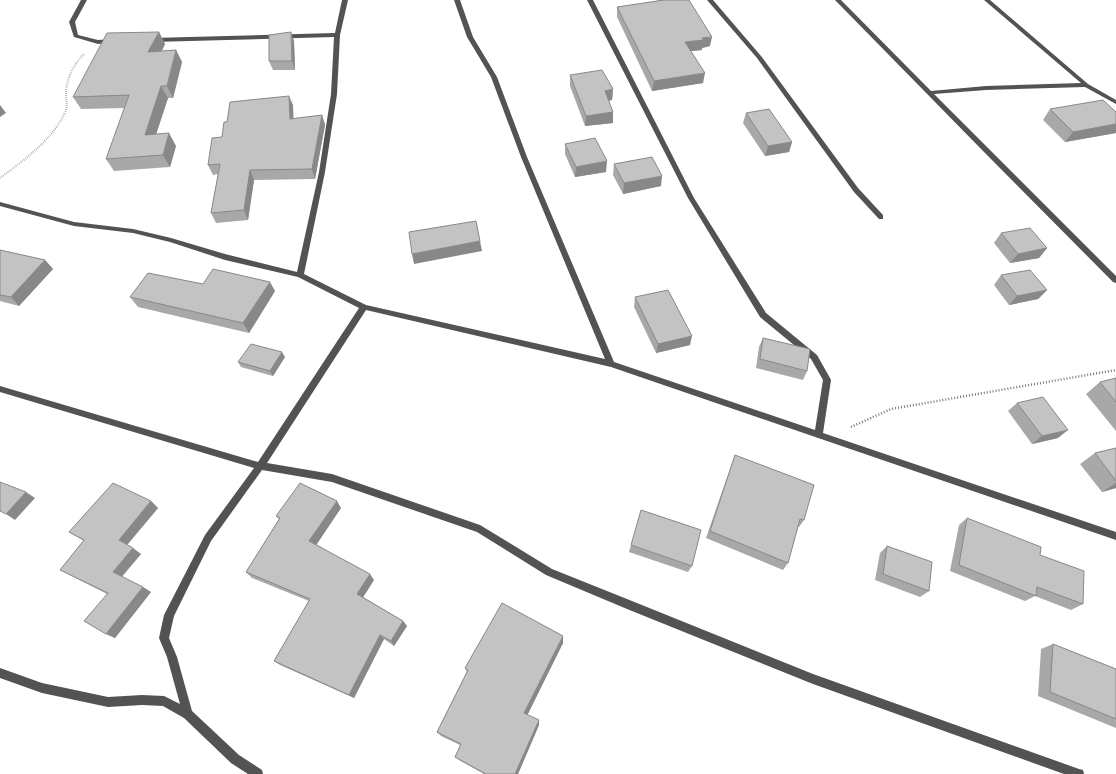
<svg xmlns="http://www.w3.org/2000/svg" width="1116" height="774" font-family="Manrope,sans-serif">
<rect width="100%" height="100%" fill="#fff"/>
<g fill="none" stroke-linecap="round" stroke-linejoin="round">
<!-- path-far1 -->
<path stroke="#757575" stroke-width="2" stroke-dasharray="0.5 1.5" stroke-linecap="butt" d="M0,178C24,160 54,139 66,110C68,105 66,100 66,95C66,79 73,65 84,54"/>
<!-- path -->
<path stroke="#757575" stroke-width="2.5" stroke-dasharray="1 2" stroke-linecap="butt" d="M851,427L891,409L1116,370"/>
<!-- minor -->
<path fill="#535353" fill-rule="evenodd" d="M81,0H87L75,22L78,35L98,40L112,39L114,40V42L98,44L74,37L69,22Z
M342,0H348L340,35L337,94L325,172L304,274L366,305L605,359L521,157L491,77L467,37L454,0H460L473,37L497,77L527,157L614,362L815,430L823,380L811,359L760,317L688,198L587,0H593L694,198L766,313L817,355L830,378L831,380L823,433L1116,532V540L611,367L366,310L267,463L332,474L480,525L552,569L627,599L813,674L1079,769L1083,770L1084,774H1064L813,684L627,609L546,575L477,532L332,482L262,470L211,541L174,616L169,638L177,657L192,711L239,755L262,770L263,774H248L231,763L184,718L163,706L142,705L108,707L42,693L0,678V668L42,683L108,697L142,695L164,696L180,704L167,657L159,638L164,615L205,535L254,468L0,392V386L258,462L359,308L298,277L225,260L170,242L133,233L74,226L0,206V202L74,222L133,229L171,238L225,254L297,272L319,172L331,94L334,37L152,42L149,40L152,38L335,33Z
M707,0H713L761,56L858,188L883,215V219H879L854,192L757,58Z
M835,0H841L931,91L986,86L1081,83L984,0H990L1088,84L1116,100V104L1085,87L986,90L934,94L1116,276V283L1113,282L986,154Z"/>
</g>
<!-- wall -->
<path fill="#a8a8a8" d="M657,0H689L710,46L702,48V50L690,51L703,83L652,91L617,17V7L658,1Z
M159,32L165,44L162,51L176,50L182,62L173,98H168L156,134L176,146L170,167L114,171L106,159L125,108L81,109L73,97Z
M294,41L295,70H273L269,61Z
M570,75L613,89L612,100L609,101L613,123L585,126L570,86Z
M293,105V119L322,115L325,125L315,179L254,180L248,220L216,223L211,213L218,174L213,175L208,165L222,137L227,122Z
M1050,109L1116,112V133L1065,142L1043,120Z
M746,113L792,142L789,152L765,156L743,123Z
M565,144L606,172L575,177L565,154Z
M614,164L661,186L623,194L613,175Z
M1001,233L1047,248L1039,258L1010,263L994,243Z
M0,250L45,260L53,269L19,306L0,301Z
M1001,275L1047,290L1038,299L1009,305L994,285Z
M203,284L275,291L249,333L138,307L130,297Z
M635,297L690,345L656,353L634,307Z
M763,338L807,371L803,380L756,368L759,347Z
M285,357L273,376L241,367L238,362Z
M1116,378V431L1086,394L1100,382Z
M1017,403L1058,438L1032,444L1008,411Z
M1116,448V488L1102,492L1080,464L1095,453Z
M735,455L804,520L799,527H798L788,563L783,570L706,538L732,463Z
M151,501L158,508L127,545L141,554L122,577L151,592L115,638L106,634L107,594L60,570L84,541L69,532Z
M341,508L316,544L374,580L363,597L403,621L407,626L394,646L384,639L354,698L280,665L274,661L309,601L252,578L246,572L279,519L276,516Z
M967,518L1040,555L1083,604L1071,610L1035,596L1025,601L950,571L959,525Z
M631,545L692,566L688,572L629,552Z
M887,546L929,591L920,597L875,580L880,553Z
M563,636V643L527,715L539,725L518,774H484L459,760L455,757L460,745L441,736L437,732L467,672L465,668Z
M1053,644L1116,669V728L1038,696L1041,649Z"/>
<!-- shaded-wall -->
<path fill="#888" d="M159,32L165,44L155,64L148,52Z
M291,32L294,41L295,70L292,61Z
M712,37L710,46L702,48V50L683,52L685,42L702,38Z
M176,50L182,62L173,98L167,86Z
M705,73L703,83L652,91L654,81Z
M161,86L168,98L152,147L145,135Z
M613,89L612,100L604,101L605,91Z
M289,96L293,105L294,129L290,119Z
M0,105L6,113L0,117Z
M613,112V123L585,126L586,116Z
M322,115L325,125L315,179L312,169Z
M1116,124V133L1065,142L1073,132Z
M169,133L176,146L170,167L163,155Z
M792,142L789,152L765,156L768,146Z
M607,161L606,172L575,177L576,167Z
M250,170L254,180L248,220L244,210Z
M662,176L661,186L623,194L624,183Z
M480,241L482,251L414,264L412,254Z
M1047,248L1039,258L1010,263L1018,254Z
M45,260L53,269L19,306L11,297Z
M270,282L275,291L249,333L243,323Z
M1047,290L1038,299L1009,305L1017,296Z
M692,336L690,345L656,353L658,344Z
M282,352L285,357L273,376L270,371Z
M1068,430L1058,438L1032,444L1042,436Z
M1116,483V488L1102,492Z
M26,492L35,498L15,520L6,514Z
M151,501L158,508L127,545L119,540Z
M337,501L341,508L315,547L309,541Z
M133,548L141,554L121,577L113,572Z
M370,574L374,580L362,599L357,594Z
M143,587L151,592L115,638L106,634Z
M403,621L407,626L394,646L391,641Z
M380,635L384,639L354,698L349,695Z
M563,636V643L526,718L524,713Z
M539,720V725L518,774H515Z"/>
<!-- building -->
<path fill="#c3c3c3" stroke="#888" d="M664,0H689L712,37L702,38L704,40L685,42L705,73L654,81L617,7Z
M159,32L148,52L176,50L167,86H161L145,135L169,133L163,155L106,159L129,95L73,97L107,33Z
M291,32L292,61H269V35Z
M602,70L613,89L605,91L613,112L586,116L570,75Z
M289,96L290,119L322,115L312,169L250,170L244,210L211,213L220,164L208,165L212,138L222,137L224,122H227L230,102Z
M1103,100L1116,112V124L1073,132L1050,109Z
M769,109L792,142L768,146L746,113Z
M595,138L607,161L576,167L565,144Z
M652,157L662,176L624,183L614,164Z
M476,221L480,241L412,254L409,232Z
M1030,228L1047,248L1018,254L1001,233Z
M0,250L45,260L11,297L0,295Z
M213,269L270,282L243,323L130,297L148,273L203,284Z
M1030,270L1047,290L1017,296L1001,275Z
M668,290L692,336L658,344L635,297Z
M763,338L810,349L807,371L760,359Z
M251,344L282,352L270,371L238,362Z
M1116,378V402L1100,382Z
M1043,397L1068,430L1042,436L1017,403Z
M1116,448V481L1095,453Z
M735,455L814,485L804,520L800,519L788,563L710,531Z
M0,482L26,492L6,514L0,511Z
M113,483L151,501L119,540L133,548L113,572L143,587L106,634L84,621L108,593L60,570L84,540L69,532Z
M300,483L337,501L309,541L370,574L357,594L403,621L391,641L380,635L349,695L274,661L310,599L246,572L280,518L276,516Z
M641,510L701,530L692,566L631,545Z
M967,518L1041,547L1040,555L1084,571L1083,604L1037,587L1036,596L959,565Z
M887,546L932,562L929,591L883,574Z
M502,603L563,636L524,713L539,720L515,774H486L455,757L461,744L437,732L468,670L465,668Z
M1053,644L1116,669V719L1050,692Z"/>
</svg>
